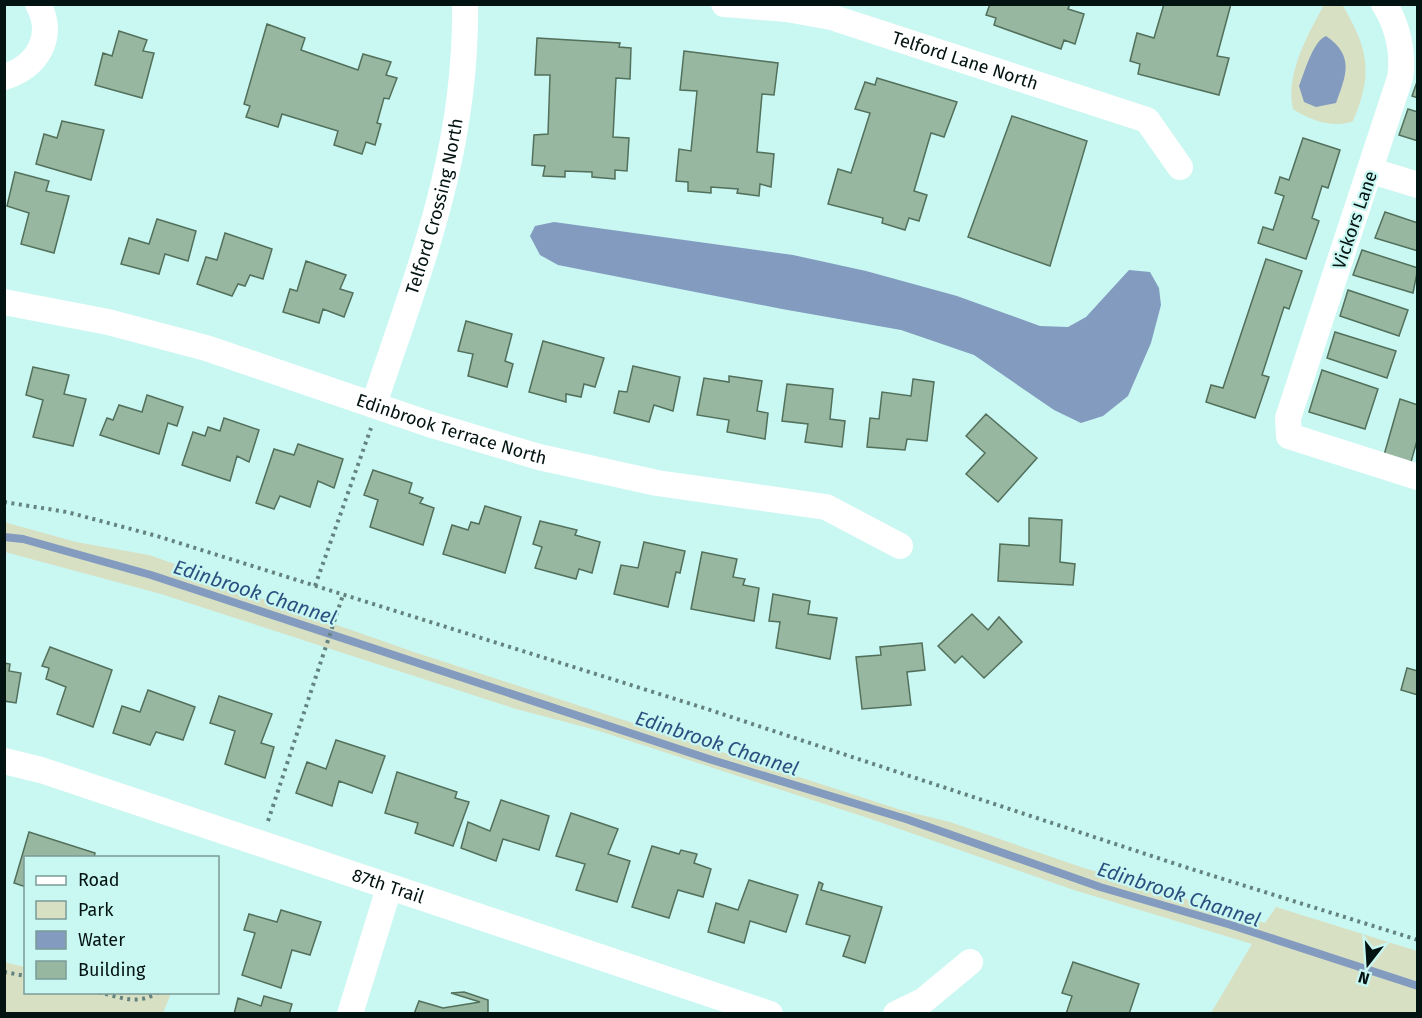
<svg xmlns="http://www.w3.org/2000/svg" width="1422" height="1018" font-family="'Fira Sans',sans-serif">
<rect width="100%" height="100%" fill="#c9f7f2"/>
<!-- green -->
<path fill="#d8e0c4" d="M1324,5L1343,6C1369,50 1373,74 1353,121C1334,129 1309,120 1293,109C1285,75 1308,34 1324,5Z
M4,522L76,542L149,555L209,576L240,591L414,652L901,810L950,822L1081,867L1265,923L1276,907L1417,951V1013H1211L1252,944L1074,890L874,820L596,730L516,709L161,594L5,552Z
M4,962L25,967L26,992L171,993L163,1013H5Z"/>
<!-- water -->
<path fill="#829bbf" d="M1326,36C1355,56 1346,75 1336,103L1316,107L1304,102L1299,86C1304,73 1313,41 1326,36Z
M554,222L793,255L866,271L957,296L1040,326L1068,327L1086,317L1129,270L1150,272L1159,288L1161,305L1151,343L1128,396L1103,416L1081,423L1054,410L974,355L901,330L782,309L558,265L540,255L530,236L535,226Z"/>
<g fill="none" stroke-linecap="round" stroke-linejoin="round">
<!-- stream -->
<path stroke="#829bbf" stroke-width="8" d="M4,537L23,539L151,575L712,760L906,819L1100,887L1231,925L1418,986"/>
</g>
<!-- building -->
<path fill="#97b7a0" stroke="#52705b" stroke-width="1.5" d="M990,4H1070L1068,9L1084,14L1075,44L1064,40L1061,49L994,25L996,18L986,15Z
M1164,4H1231L1217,56L1229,58L1219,95L1138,74L1140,64L1130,61L1137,33L1154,38Z
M267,24L305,38L301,50L358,70L363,54L391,62L386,75L397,78L389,99L384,98L377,123L381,124L375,145L366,142L362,154L334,145L338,131L282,114L278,127L246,117L250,106L244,104Z
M119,31L147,40L143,51L154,53L142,98L95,85L103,53L112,56Z
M537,38L620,43L619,47L631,48L630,79L616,78L613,137L629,138L627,171L615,170V179L592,177V172L565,171V177L543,176L545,166L532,165L534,135L548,134L550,75H535Z
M684,51L778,63L774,95L762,94L757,152L774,154L771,187L760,184L759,196L737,193L738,189L711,187V193L688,191V182L676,181L679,149L691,151L697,91L680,90Z
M877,78L957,102L944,137L931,133L914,191L927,195L919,221L909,218L905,230L882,223L883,218L828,204L838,169L851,173L870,113L855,109L865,82L875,85Z
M1418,79V98L1412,96Z
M1408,109L1418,112V141L1399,135Z
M1012,116L1087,141L1050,266L968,237Z
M62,121L104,130L91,180L36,164L44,134L57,138Z
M1303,138L1340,150L1328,188L1322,186L1312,218L1319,221L1306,259L1258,243L1263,227L1273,230L1284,196L1275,193L1280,177L1289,180Z
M15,172L49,181L46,191L69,196L54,253L21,244L29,213L7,206Z
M1385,212L1418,223V251L1375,238Z
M157,219L196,231L188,261L165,254L159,274L121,264L129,238L149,244Z
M225,233L272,249L263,279L250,275L245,286L238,284L232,296L197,284L206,257L217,260Z
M1362,250L1418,268L1413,293L1353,275Z
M1266,259L1302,271L1289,309L1284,307L1262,375L1269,377L1255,418L1206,402L1211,385L1223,388Z
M306,261L346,275L340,289L353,293L344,317L323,309L319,323L283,312L290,289L297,291Z
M1348,290L1408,310L1399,336L1340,316Z
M466,321L512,334L505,361L513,364L507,387L468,376L473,354L458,351Z
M1335,332L1396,351L1387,378L1327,358Z
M543,341L604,358L595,387L584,384L581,397L566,394V402L529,392Z
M633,366L680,377L673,411L654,405L649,422L614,413L619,391L627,392Z
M33,367L69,375L64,394L86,399L73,446L33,437L43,400L26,395Z
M1322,370L1378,389L1365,429L1309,412Z
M729,376L762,381L757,411L768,413L765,439L727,432L729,420L697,415L704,378L729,382Z
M913,379L934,382L927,441L907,439L905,450L867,447L870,418L879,419L882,392L911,396Z
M787,384L833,389L830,419L845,421L842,447L805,442L808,424L782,421Z
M147,395L183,407L177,426L168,423L159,454L100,435L107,418L113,420L119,405L142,412Z
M1400,399L1418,405V437L1411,462L1384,455Z
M986,414L1037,458L998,502L966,474L985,453L966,436Z
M224,418L259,430L249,462L237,456L230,481L182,465L193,432L205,436L208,427L220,431Z
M298,444L343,459L334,488L318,481L310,507L280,496L274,509L256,503L274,449L294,455Z
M373,470L412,483L409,493L423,498L420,503L434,508L423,545L370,527L378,500L364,495Z
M485,506L521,517L505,573L443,554L452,525L468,530L471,522L479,524Z
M1029,518L1062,520L1060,562L1075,564L1073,585L998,581L1000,544L1029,546Z
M540,521L577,530L575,535L600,542L592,573L579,569L576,579L535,568L542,547L533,544Z
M644,542L685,551L680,573L676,572L668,607L614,594L621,565L638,568Z
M702,552L737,559L733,577L745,579L743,585L759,588L754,621L691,609Z
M773,594L810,601L808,614L837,618L830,659L776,648L780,622L769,621Z
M972,614L988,630L999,617L1022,642L984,678L962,656L955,663L938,646Z
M922,643L925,670L907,672L911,705L862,709L856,657L881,655L880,647Z
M50,647L112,670L93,727L57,714L66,687L46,679L49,668L42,666Z
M4,663L10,664L9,671L21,673L16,703L4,701Z
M1407,668L1418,671V695L1401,690Z
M148,690L195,707L183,740L156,732L150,745L113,733L122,706L140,712Z
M219,696L272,714L261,743L274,747L265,778L225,764L235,731L210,723Z
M336,740L385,756L372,793L339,781L332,806L296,793L307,762L326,769Z
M397,772L457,792L455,798L469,802L453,846L415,833L418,823L385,813Z
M501,800L549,816L539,850L503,839L496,861L461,848L468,822L490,831Z
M571,813L618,829L608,854L630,861L617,902L576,890L585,864L556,856Z
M29,832L95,853L94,858H26V887L14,883Z
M652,846L679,854L681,850L697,854L694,863L711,869L703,897L678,890L669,918L632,907Z
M749,880L798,895L786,932L750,921L744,943L708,932L716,903L738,910Z
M819,882L823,884L821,890L882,907L865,963L843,956L850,936L806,924Z
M281,910L321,922L310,955L292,950L281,988L242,975L255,933L244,930L249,914L277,922Z
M1073,962L1139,984L1129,1014H1066L1072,996L1062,993Z
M464,992L488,1000V1014H414L419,1001L443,1008L480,1002L451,993Z
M264,996L292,1004L289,1014H234L238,998L261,1006Z"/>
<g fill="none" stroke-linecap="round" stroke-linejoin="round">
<!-- path -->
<path stroke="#648380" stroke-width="4" stroke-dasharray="3 4.5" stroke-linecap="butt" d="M4,502L67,512L157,536L707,709L1188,868L1418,940
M315,586L371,428
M268,821L343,595
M4,972L26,976
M98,992C119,997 139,1006 158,992"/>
<!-- minor -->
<g stroke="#fff" stroke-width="26">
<path id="s1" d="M724,4L787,9L831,17L1147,120L1180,167"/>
<path d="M1384,4C1398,25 1404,54 1400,78L1288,418L1289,436L1418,477"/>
<path d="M4,77C37,67 56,37 38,4"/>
<path d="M1372,171L1418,185"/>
<path id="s2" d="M4,302L108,322L206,348L429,424L539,457L657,483L826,507L900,546"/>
<path id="s3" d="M374,404C420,267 467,152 465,4"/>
<path id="s4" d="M4,761L41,770L770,1014"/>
<path d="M350,1014L389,888"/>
<path d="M896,1014L923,1001L970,962"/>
</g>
</g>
<g text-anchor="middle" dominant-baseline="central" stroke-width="4.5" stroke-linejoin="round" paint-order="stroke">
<!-- street labels -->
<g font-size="18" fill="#031311" stroke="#c9f7f2">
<text stroke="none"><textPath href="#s1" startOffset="249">Telford Lane North</textPath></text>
<text stroke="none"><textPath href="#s3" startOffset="207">Telford Crossing North</textPath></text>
<text transform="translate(1355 220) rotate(-71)">Vickors Lane</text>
<text stroke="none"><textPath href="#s2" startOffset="466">Edinbrook Terrace North</textPath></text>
<text stroke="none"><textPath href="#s4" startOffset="404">87th Trail</textPath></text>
</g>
<!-- water labels -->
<g font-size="20" font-style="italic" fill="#2d4f7f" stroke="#c9f7f2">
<text transform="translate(255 592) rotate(18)">Edinbrook Channel</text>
<text transform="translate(717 743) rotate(18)">Edinbrook Channel</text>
<text transform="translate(1179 894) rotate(18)">Edinbrook Channel</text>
</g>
</g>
<!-- border -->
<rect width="1422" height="1018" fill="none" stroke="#031311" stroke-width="12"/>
<!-- legend -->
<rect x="24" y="856" width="195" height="138" fill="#c9f7f2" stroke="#7a9c98" stroke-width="1.5"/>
<rect x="36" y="876" width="30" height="9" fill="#ffffff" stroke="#7a9c98" stroke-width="1.5"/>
<text x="78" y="886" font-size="18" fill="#031311">Road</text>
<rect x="36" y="901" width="30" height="18" fill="#d8e0c4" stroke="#7a9c98" stroke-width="1.5"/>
<text x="78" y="916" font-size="18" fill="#031311">Park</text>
<rect x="36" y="931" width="30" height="18" fill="#829bbf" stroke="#7a9c98" stroke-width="1.5"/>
<text x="78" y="946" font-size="18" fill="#031311">Water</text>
<rect x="36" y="961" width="30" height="18" fill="#97b7a0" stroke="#7a9c98" stroke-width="1.5"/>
<text x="78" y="976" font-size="18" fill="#031311">Building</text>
<!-- north arrow -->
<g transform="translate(1368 964) rotate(197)" stroke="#c9f7f2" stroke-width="4.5" paint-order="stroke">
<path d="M0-4.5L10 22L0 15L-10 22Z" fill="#031311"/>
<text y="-9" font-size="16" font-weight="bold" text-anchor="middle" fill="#031311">N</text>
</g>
</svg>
